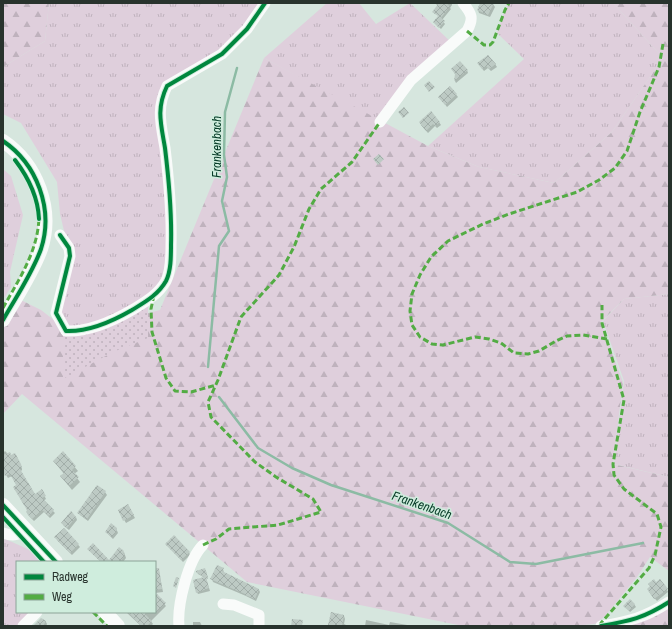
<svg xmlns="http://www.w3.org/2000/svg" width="672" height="629" font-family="'Archivo Narrow',sans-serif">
<defs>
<pattern id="grass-tufts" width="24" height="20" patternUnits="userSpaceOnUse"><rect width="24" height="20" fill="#dfcfdc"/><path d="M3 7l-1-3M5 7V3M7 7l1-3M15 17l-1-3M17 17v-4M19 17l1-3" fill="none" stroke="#bfb2bd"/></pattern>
<pattern id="forest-firs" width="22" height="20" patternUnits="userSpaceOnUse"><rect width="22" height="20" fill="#dfcfdc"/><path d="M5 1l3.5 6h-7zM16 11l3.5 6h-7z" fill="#bfb2bd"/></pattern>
<pattern id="park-dots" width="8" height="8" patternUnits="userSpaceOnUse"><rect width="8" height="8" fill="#dfcfdc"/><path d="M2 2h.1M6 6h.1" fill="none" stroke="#bfb2bd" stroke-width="1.8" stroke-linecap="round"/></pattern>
<pattern id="building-cross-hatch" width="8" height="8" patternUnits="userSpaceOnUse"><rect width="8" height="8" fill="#bdcac4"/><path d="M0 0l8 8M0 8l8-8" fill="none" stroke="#a2aea9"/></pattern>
</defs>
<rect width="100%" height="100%" fill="#d6e6de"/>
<!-- grass -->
<path fill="url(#grass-tufts)" d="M49,3H267L246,28L161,95L170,265L147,301L75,331L60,323L66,274L65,235L60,214L57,182L21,123L3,114V67L45,41Z
M327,3H359L376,24L410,3L453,44L436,60L380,122L264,58Z
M510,3H613L663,58L612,132L554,183L479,167L428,146L524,59L497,33L505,10Z
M3,169L11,176L23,215L10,272L11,287L3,300Z
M669,294V477L614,464L624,381L603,321L624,299Z
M3,538L30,550L42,562H17V612H34L22,626H3Z"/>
<!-- forest -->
<path fill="url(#forest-firs)" d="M3,3H49L45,41L3,67Z
M613,3H669V294L624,299L601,322L623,382L613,464L669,477V571L650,557L637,577L605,616L595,624L572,626H463L247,582L22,394L3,414V327L19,299L41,310L72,334L160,310L264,58L428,146L479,167L554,183L612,132L663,58Z
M669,607V626H617Z"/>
<!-- park -->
<path fill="url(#park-dots)" d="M148,303V338L113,352L63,379V335Z"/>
<!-- shadow -->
<path fill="#0003" d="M435,3H452V5L450,8L451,9L442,20L445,24L441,29L434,22L442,18L434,12L438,6Z
M481,3L493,4L495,7L490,17L479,13L478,10Z
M495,64L497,67L491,71L488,68L484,71L480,66Z
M467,70L468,73L456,83L455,81L456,74Z
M450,87L458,97L447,107L441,99Z
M439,122L441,125L437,128L435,126L428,133L421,125Z
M5,451L22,468V470L20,472L35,495L42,491L46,499L43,501L55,513L50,518L44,512L34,521L28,515L27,512L29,510L12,476L8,478L3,470V453Z
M63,453L78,471L74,474L80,482L72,490L64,480L61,476L64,474L54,461Z
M105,492L107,495L88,521L80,515L79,513Z
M128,506L135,518L126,523L119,511Z
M76,517L77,520L69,530L64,526L62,523Z
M116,528L118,533L113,539L106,532Z
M64,529L80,547L72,555L57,540Z
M166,544L189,552L190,555L183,562Z
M90,551L110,562L124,552L126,558L123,562H101Z
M155,569L159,571L163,592L155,593Z
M223,569L224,573L259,590L260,592L256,601L246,596L213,582L212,579Z
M206,571L208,579L206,578L210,591L198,594L197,592L205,578L198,574L197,572Z
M667,590L668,592L657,601L649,592Z
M155,594L166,606L151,621L153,624L151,626H141L126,612H142L144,614L147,612H155Z
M634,604L636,607L630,612L625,606Z
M332,614L344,616L345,619L344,624L348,626H330Z
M41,619L46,622L47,624L46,626H34Z
M366,620L389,625L390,622L413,626H365Z
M193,622H200L202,626H193Z"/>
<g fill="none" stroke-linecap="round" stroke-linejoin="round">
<!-- stream -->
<path stroke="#8cbba4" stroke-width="2.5" d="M208,367L219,246L229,231L222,201L227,177L224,155L225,112L237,68
M219,397L258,448L292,468L331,485L448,523L510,562L536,564L643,543"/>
</g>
<!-- building -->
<path fill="url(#building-cross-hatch)" d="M439,3H446L450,6L441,18L445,21L439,28L433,22L438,16L432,12Z
M480,3H494L488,15L477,10Z
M488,55L496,64L489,69L486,66L482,69L477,63Z
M460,61L468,70L454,81L455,74L451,69Z
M429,81L435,87L429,92L424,85Z
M450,86L457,94L445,105L438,97Z
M404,107L409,113L403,118L398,112Z
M431,111L440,122L435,126L433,124L426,131L419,122Z
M379,154L384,159L378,165L373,159Z
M63,451L76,466L72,470L79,477L69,486L60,476L64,473L53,461Z
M10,452L11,455L15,453L21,464L22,468L20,469L35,494L42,489L46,496L42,498L54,510L49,516L42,510L32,519L26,512L27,510L13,487L16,485L10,474L5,476L3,472V455Z
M97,485L106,491L87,519L77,513Z
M128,504L134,515L123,521L118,510Z
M71,511L76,517L67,528L61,523Z
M111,523L117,528V530L112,537L105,532Z
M64,528L79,544L70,553L54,537Z
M174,535L190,552L181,560L165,544Z
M93,543L109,560L119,547L124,551L123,553L125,555L120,562H101L87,549Z
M217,565L224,568L222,571L259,589L255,599L245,595V594L210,579Z
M155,568H159L162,589L155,590Z
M205,568L208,578L206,577L209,588L196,593L193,580L204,577L196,572V571Z
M176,577L179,578L176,588L173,586Z
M654,579L656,582L660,579L668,589L654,599L647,589L650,586L648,584Z
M155,592L166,603L155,613Z
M630,599L635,604L629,611L623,606Z
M128,612H143L152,621L147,626H141Z
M331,612L344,615L342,626L328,625Z
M41,618L46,621L43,626H33Z
M292,619L303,620L302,626H291Z"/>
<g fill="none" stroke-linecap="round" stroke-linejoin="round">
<!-- minor -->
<path stroke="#f9fbfa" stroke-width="11" d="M380,122L411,80L467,31C474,18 472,14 463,3
M60,235L69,248L70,256L56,313L66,331C88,332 113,321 132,310C145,302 158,295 166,281C171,271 171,257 171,245C172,212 169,181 165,148C161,124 156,109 167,86L222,54L247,29L265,3
M3,533C12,536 17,536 25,530
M223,604L234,605L259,615V626
M23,626L37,612
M179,626C177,605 188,560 203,545
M601,626C630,621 644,618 669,602"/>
<!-- major -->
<path stroke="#f9fbfa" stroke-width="14" d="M3,141C37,164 54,209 41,249C32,274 16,297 3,320
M3,505L56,562
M105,612L118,626"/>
<!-- quiet -->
<path stroke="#53ac44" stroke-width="3" stroke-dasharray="6 3" stroke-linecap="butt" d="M467,31L484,45H490L493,42L505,10L509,3
M154,295L151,309L152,332L166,378L175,391L191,392L216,385
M3,308C19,279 39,250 39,215
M607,339L583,335L567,336L556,341L539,351L528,354L514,353L501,343L489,339L475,337L443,345L432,344L420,337L412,325L410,311L412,294L420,275L431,257L448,241L483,224L509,214L577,192L599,180L615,168L627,151L640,112L659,67L663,44
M203,545L216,539L229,529L278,525L321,512L313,499L276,477L255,462L211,417L208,402L218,380L241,317L279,275L294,247L309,209L321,189L352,162L380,122
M93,612L107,626
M601,626V623L649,568L655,555L661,527L657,514L624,489L614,475L613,464L624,400L602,323V305"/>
<!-- cycleway casing -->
<g stroke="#cfeddd" stroke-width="6">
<path id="cycleway" d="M3,141C37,164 54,209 41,249C32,274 16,297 3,320
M15,160C28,177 38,197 39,219
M60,235L69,248L70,256L56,313L66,331C88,332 113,321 132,310C145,302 158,295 166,281C171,271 171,257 171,245C172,212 169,181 165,148C161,124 156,109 167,86L222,54L247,29L265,3
M3,505L56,562
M3,517L44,562
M601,626C630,621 644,618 669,602"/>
</g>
<!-- cycleway -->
<use href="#cycleway" stroke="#00873e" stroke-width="4"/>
</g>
<g text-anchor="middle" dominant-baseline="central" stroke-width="3" stroke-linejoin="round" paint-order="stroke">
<!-- water labels -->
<g font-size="13" font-style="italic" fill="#063b27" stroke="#cfeddd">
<text transform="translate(216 147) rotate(-90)">Frankenbach</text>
<text transform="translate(422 505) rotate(19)">Frankenbach</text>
</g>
</g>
<!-- border -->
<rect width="672" height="629" fill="none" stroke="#28332d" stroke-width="8"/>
<!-- legend -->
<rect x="16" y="561" width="140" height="52" fill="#cfeddd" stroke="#8ca397"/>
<rect x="24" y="574" width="20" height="6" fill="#00873e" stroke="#8ca397"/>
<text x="52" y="581" font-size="12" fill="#28332d">Radweg</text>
<rect x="24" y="594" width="20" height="6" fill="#53ac44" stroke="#8ca397"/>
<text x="52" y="601" font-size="12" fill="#28332d">Weg</text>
</svg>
